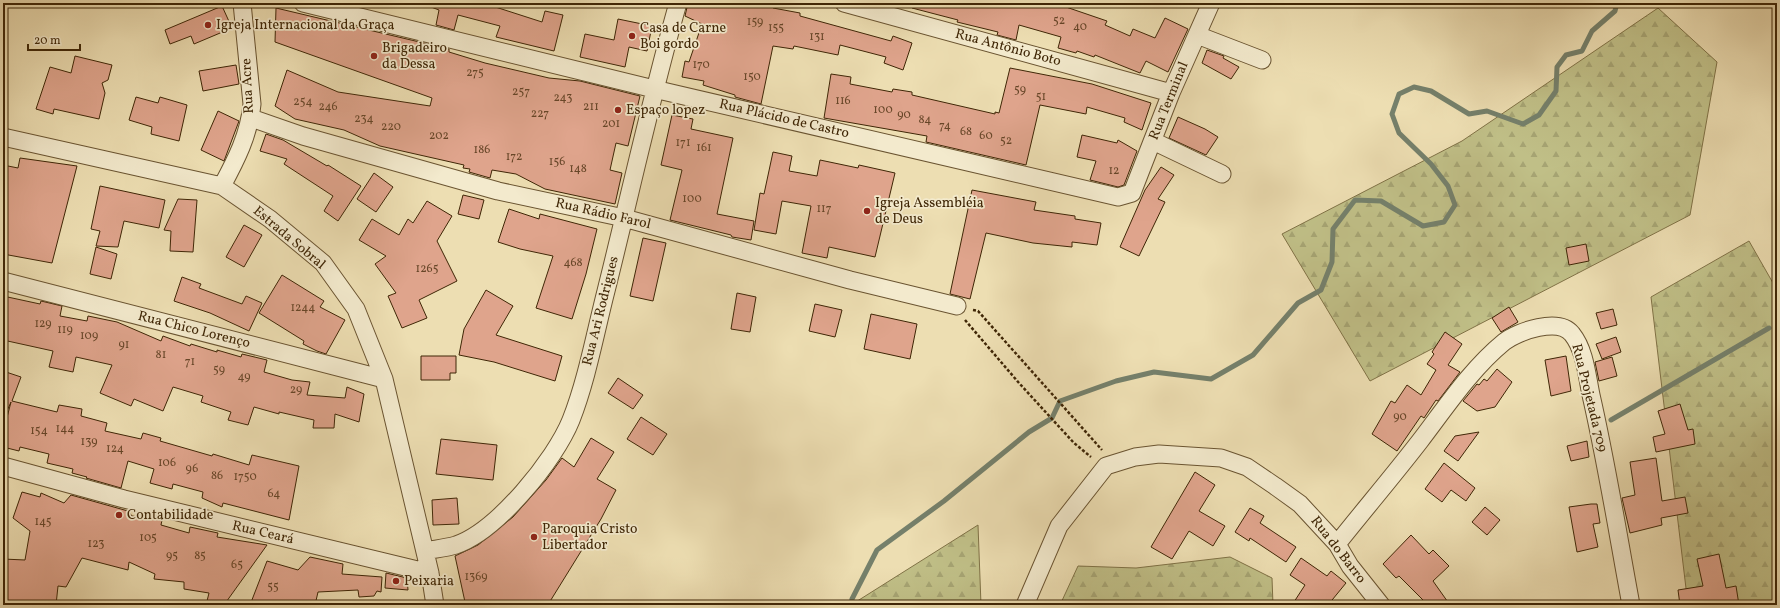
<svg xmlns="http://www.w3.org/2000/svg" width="1780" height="608" font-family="Vollkorn,serif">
<defs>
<pattern id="forest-firs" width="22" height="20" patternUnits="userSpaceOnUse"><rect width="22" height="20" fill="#c0bf87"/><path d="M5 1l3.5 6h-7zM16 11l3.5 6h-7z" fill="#a6a473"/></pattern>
</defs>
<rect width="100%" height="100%" fill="#eddeb2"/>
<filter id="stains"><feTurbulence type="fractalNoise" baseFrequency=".005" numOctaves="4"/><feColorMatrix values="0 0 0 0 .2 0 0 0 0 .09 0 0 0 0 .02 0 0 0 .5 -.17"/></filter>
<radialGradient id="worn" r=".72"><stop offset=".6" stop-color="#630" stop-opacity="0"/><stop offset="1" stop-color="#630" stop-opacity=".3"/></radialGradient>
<!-- forest -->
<path fill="url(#forest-firs)" stroke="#807246" d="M1658,8L1717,62L1690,215L1370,381L1282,234L1462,141Z
M1749,241L1777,290V605H1688L1651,297Z
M978,525L981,605H851Z
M1230,557L1272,578L1273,605H1060L1078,566L1136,568Z"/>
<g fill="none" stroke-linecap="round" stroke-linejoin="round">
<!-- stream -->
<path stroke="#75806b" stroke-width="5" d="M1611,420L1769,328
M851,605L852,599L877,550L944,501L1029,432L1052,418L1060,401L1116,381L1154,372L1211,379L1253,355L1298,303L1321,290L1332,262L1333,229L1355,200L1381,201L1423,226L1444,222L1455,205L1448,186L1431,164L1399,133L1392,114L1399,94L1414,87L1431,91L1469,114L1487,111L1523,124L1539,115L1556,91L1557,67L1566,55L1582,51L1592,31L1615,11L1617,3"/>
</g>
<!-- building -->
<path fill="#dfa48c" stroke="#3f2606" d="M432,3H483L542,22L545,11L563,15L554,51L496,37L500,26L458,15L454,30L436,25L439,10L431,7Z
M688,3H758L773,6V8L800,13V16L891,41L893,36L912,43L903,70L884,63L886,57L840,45L838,55L794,46L793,49L773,46L761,104L735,97V95L703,85L704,81L682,77L685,61L689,62L702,24L685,16Z
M912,3H1068L1066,7L1107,21L1105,25L1130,36L1133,29L1155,38L1165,18L1188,29L1168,72L1146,61L1140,73L1095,55L1094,57L1077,51L1076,53L1058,48L1061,37L1019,25L1016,40L997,35L998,32L957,22L958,20L912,8Z
M222,6L232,28L194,44L191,36L170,44L165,30Z
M276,8L449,49V52L485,63L549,78L580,81L640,96L628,146L616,143L610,170L622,173L615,204L545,189L516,174L492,170L490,178L469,172L470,169L463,168L464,165L380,146L344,130L295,119L275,106L287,70L338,92L430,106L432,98L275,42Z
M618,19L652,26L647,51L629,47L625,67L580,57L585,34L614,40Z
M1207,50L1224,56L1223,58L1239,67L1231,79L1202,63Z
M75,56L112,65L108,80L102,83L105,93L99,119L54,109L53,114L36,109L50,67L71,73Z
M236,65L239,84L203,91L199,71Z
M1010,68L1092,84L1151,103L1142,130L1124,122L1125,118L1087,107L1086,114L1040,105L1026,165L926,142L927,136L824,118L831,74L851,77L850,84L892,92L893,89L912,92V95L995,114V112L999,113Z
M136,97L158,103L160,97L187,105L179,141L151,134L152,127L129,120Z
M218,111L239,121L224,161L201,150Z
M672,115L693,119L691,129L733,138L717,214L754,221L751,240L732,237L731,235L670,220L682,170L661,165Z
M1178,117L1205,129L1218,137L1206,155L1169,138Z
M266,134L283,140L327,166L328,165L361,186L338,221L324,211L333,196L284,164L287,159L260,151Z
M1082,135L1117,143L1118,140L1137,151L1124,185L1118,187L1090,180L1096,161L1077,157Z
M773,152L792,156L789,171L817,176L820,160L858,168L859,165L895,173L875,257L829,247L827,258L802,253L811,206L782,201L776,234L754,230L760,193L764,194Z
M20,158L77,166L52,263L3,254V165L18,168Z
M1161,167L1174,175L1158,199L1165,202L1139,256L1120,247L1145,190Z
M374,173L393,187L376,212L357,199Z
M100,186L165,200L159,228L124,221L118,247L96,246L100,231L91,229Z
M972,190L1036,202L1034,210L1075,216V219L1101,223L1097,245L1072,242V247L1033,243L986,233L970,299L950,294Z
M463,195L484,200L479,219L458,214Z
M178,199L197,200L193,252L170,251L171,231L164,230Z
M427,201L452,216L437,241L457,281L419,300L427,318L402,328L388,296L396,293L375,264L386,256L359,240L372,219L399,235L408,219L413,223Z
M509,209L539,219L540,214L597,229L586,274L572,319L536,308L553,256L520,249L498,242Z
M244,225L262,235L244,267L226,257Z
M643,238L666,243L653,301L630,296Z
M1586,244L1589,261L1569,265L1566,248Z
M96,247L117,254L111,279L90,274Z
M282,275L324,301L320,307L345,320L326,354L317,351L303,344L304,341L259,313Z
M182,277L201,284L199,288L242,304L246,296L262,303L249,331L210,313L174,301Z
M486,290L513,306L496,335L562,356L555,381L494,362L459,355L464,329Z
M737,293L756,297L750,332L731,329Z
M3,296L40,304L41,301L62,306L60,316L87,321L88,316L117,322L161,341L163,336L190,346L191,344L217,352V350L241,357L242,354L267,360L264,372L292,380L310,382L307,395L345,398L347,387L364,394L359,422L335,414L334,428H313L314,420L279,412V414L254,407L248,425L228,420L231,412L201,402L203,396L173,387L163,411L134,399L131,406L100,393L112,365L76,357L73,372L49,367L53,351L3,340Z
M815,304L842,310L835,337L809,331Z
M1509,307L1518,322L1501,332L1492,318Z
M1613,309L1617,325L1601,329L1596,313Z
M871,314L917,324L910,359L864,349Z
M1445,332L1462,344L1448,365L1460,372L1438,401L1436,400L1424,418L1421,416L1397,451L1372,434L1391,401L1395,403L1407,385L1421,395L1436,370L1427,364L1434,354L1432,352Z
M1616,337L1621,352L1602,359L1596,344Z
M421,356H456V373H450V380H421Z
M1566,356L1571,391L1551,396L1545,360Z
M1612,357L1617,376L1599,381L1595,362Z
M1497,369L1512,382L1495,407L1477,411L1463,401L1477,384L1479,385L1484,379L1487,381Z
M3,371L21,377L12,401L57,412L59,405L82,409L81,416L107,423L105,431L141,439L143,433L161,438L160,441L212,456L213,454L249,465L252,455L299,466L289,520L223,503L222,507L202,498L203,492L173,484L172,489L150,483L154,469L128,461L121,488L86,478L87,477L72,473L73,469L47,463L49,454L20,447L19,451L3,447V433L11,402L3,420Z
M618,378L643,395L633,409L608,393Z
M1680,404L1688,430L1693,429L1695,444L1656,452L1653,437L1665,434L1658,411Z
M641,417L667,434L653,455L627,439Z
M1479,432L1458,461L1444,451L1455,436Z
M591,438L614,452L597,479L616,490L601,519L549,603L465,602L455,556L478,545L513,517L546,480L562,458L574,467Z
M441,439L497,445L493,480L436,474Z
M1587,441L1589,457L1571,461L1567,446Z
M1656,458L1662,501L1685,497L1688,513L1661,518L1662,525L1630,533L1622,498L1635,495L1630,462Z
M1444,463L1475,488L1466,501L1451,490L1442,502L1425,489Z
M1195,472L1215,485L1199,511L1225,526L1213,546L1189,531L1172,559L1151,547Z
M22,492L40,497L41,493L64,503L71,495L128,511L132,516L162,520L161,525L189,533L190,527L218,533L217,537L267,545L224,605H215L207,601L209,593L184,589V582L154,579L155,574L129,562L128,570L82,558L66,587L58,586L56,605H3V559L25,560L30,531L13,518Z
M457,498L459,524L433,525L432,500Z
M1591,504H1597L1600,523L1593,524L1598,547L1577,552L1569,507Z
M1485,507L1500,520L1487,535L1472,522Z
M1250,508L1264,516L1260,523L1296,547L1286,562L1250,538L1249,541L1235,532Z
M1411,535L1429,554L1433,550L1449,566L1433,581L1450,605H1428L1399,576L1396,578L1383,564Z
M1719,554L1726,588L1736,586L1739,605H1720L1719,602L1680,605L1678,590L1703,586L1697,559Z
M310,557L343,564L342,574L382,577L381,592L377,591L374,596L359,597L358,590L318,592L315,605H250L267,561L298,570Z
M1301,558L1327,576L1331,571L1346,583L1328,605H1292L1305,585L1290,575Z
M386,573L407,578L408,590L385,588Z"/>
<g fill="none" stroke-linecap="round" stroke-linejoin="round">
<!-- minor casing -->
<g stroke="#6a5431" stroke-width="19">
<path id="minor" d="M303,3L654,89L1118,197L1132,193L1171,93L1211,3
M844,3L1171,93
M1197,35L1262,60
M251,118L303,136L498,191L624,218L850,280L957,306
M3,137L222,186L270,219L323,263L356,309L384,379L430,573L435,605
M1153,141L1222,174
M222,186C236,160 249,135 252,104L242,3
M3,281L384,379
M3,466L124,499L430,573
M1337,544C1364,510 1393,476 1420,441C1446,407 1471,369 1504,342C1518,331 1559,317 1572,334C1585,350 1587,376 1591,395C1607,465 1618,535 1631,605
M425,551C435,549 446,548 456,545C497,531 555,460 571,420C587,379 595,334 606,291C630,195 651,98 678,3
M1025,605L1059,526L1106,466L1135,457L1159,454L1221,458L1247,467L1275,486L1300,504L1337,544L1350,566L1381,605"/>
</g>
<!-- path -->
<path stroke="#3f2606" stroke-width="2.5" stroke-dasharray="3 2" stroke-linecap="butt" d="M973,310L978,311L1102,450
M965,320L1019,383L1074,443L1091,457"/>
<!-- minor -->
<use href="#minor" stroke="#f3eacd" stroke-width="17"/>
</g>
<!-- markers -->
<g fill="#8f2418" stroke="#f3eacd" stroke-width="1.5">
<circle cx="208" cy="25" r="4"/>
<circle cx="632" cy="36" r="4"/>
<circle cx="374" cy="56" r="4"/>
<circle cx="618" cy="110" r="4"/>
<circle cx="867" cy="211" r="4"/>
<circle cx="119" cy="515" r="4"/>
<circle cx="534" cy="537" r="4"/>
<circle cx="396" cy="581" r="4"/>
</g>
<g text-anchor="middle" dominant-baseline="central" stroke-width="3.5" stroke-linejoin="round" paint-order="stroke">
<!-- number labels -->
<g font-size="12" fill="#674628">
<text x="1059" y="21">52</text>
<text x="755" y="22">159</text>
<text x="1080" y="27">40</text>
<text x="776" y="28">155</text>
<text x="817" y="37">131</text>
<text x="701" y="65">170</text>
<text x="475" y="73">275</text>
<text x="752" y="77">150</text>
<text x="1020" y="90">59</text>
<text x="521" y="92">257</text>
<text x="1041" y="97">51</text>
<text x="563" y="98">243</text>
<text x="843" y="101">116</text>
<text x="303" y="102">254</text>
<text x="328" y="107">246</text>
<text x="591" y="107">211</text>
<text x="883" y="110">100</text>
<text x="540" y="114">227</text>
<text x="904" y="115">90</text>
<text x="364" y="119">234</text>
<text x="925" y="120">84</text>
<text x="611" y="124">201</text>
<text x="945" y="126">74</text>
<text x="391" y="127">220</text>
<text x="966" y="132">68</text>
<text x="439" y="136">202</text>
<text x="986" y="136">60</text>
<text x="1006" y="141">52</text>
<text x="683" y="143">171</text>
<text x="704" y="148">161</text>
<text x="482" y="150">186</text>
<text x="514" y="157">172</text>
<text x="557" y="162">156</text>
<text x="578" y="169">148</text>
<text x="1114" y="171">12</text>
<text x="692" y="199">100</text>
<text x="824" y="209">117</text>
<text x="573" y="263">468</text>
<text x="427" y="269">1265</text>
<text x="303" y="308">1244</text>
<text x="43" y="324">129</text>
<text x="65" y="330">119</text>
<text x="89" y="336">109</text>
<text x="124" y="345">91</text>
<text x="161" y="355">81</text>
<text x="190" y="362">71</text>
<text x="219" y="370">59</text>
<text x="244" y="377">49</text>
<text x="296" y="390">29</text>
<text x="1400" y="417">90</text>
<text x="65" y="429">144</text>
<text x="39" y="431">154</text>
<text x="89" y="442">139</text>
<text x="115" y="449">124</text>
<text x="167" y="463">106</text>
<text x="192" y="469">96</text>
<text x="217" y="476">86</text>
<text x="245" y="477">1750</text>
<text x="274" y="494">64</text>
<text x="43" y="522">145</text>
<text x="148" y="538">105</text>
<text x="96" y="544">123</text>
<text x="172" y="556">95</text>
<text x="200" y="556">85</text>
<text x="237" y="565">65</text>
<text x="476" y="577">1369</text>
<text x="273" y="587">55</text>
</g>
<!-- poi labels -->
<g font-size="14" fill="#3f2606" stroke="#f3eacd" text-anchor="start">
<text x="216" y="25">Igreja Internacional da Graça</text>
<text x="640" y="28">Casa de Carne<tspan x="640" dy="16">Boi gordo</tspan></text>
<text x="382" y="48">Brigadeiro<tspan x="382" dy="16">da Dessa</tspan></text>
<text x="626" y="110">Espaço lopez</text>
<text x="875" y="203">Igreja Assembléia<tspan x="875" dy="16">de Deus</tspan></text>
<text x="127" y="515">Contabilidade</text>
<text x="542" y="529">Paroquia Cristo<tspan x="542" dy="16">Libertador</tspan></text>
<text x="404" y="581">Peixaria</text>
</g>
<!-- street labels -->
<g font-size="14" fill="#3f2606" stroke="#f3eacd">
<text transform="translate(1008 48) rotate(15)">Rua Antônio Boto</text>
<text transform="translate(248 86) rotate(-93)">Rua Acre</text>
<text transform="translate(1169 101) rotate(-68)">Rua Terminal</text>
<text transform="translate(784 119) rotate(13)">Rua Plácido de Castro</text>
<text transform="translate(603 214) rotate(13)">Rua Rádio Farol</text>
<text transform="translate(289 238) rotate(40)">Estrada Sobral</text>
<text transform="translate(601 311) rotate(-76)">Rua Ari Rodrigues</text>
<text transform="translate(194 330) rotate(14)">Rua Chico Lorenço</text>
<text transform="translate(1589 398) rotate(76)">Rua Projetada 709</text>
<text transform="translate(263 533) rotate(13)">Rua Ceará</text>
<text transform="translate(1338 550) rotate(52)">Rua do Barro</text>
</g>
</g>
<!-- margin -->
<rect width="1780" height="608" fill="none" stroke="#eddeb2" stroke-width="16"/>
<rect x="4" y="4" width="1772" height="600" fill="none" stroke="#3f2606" stroke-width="2"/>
<rect x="8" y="8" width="1764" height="592" fill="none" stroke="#3f2606"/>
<!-- scale -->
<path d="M28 44v6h52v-6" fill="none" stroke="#3f2606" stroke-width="2"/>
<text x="34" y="44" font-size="12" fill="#3f2606" stroke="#f3eacd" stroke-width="3" paint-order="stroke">20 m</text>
<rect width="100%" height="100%" filter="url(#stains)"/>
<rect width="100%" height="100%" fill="url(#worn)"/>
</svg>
